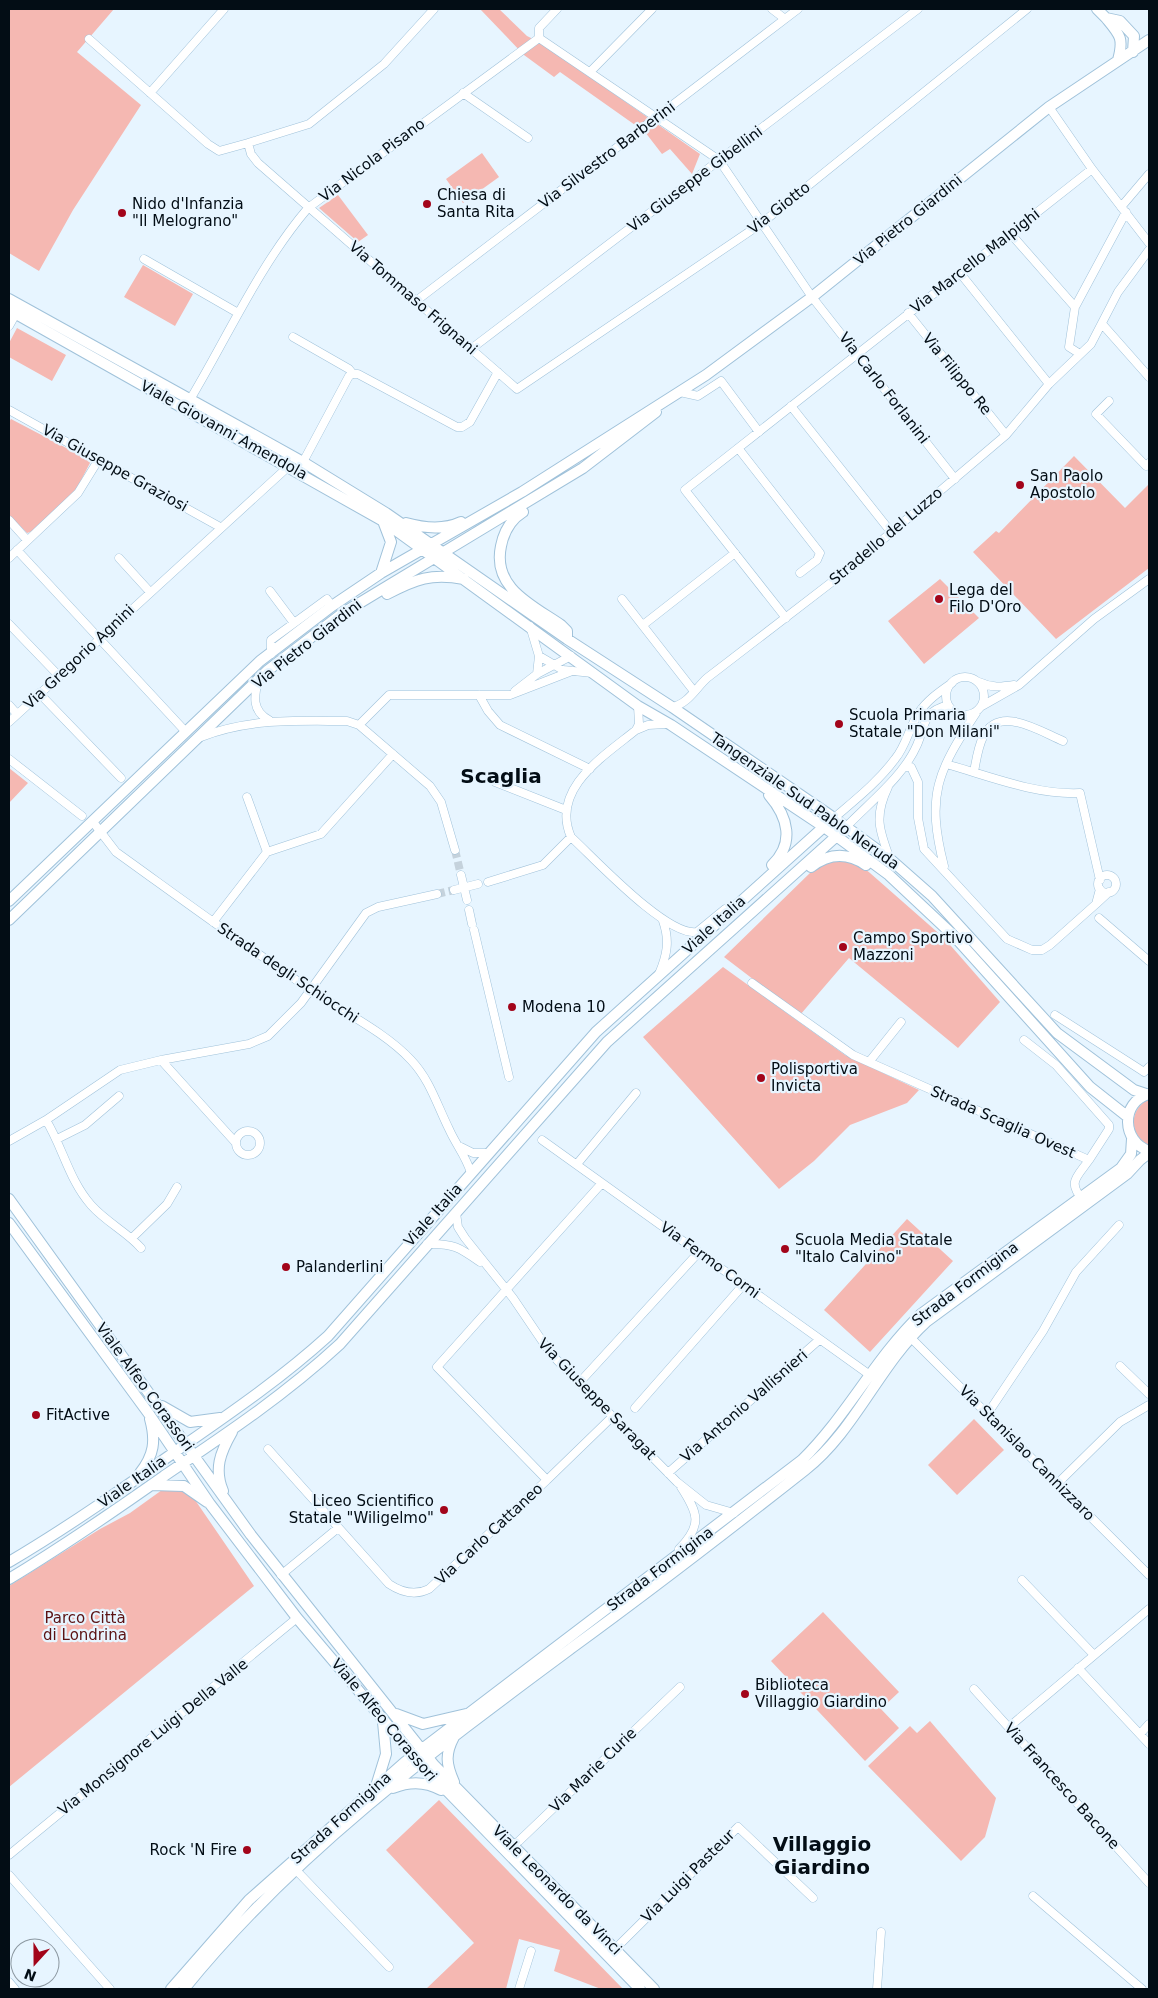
<svg xmlns="http://www.w3.org/2000/svg" width="1158" height="1998" font-family="'DejaVu Sans',sans-serif">
<rect width="100%" height="100%" fill="#e7f5ff"/>
<!-- green -->
<path fill="#f5b8b2" d="M9,9H114L77,52L141,105L73,210L39,271L9,253Z
M480,9H499L527,36L543,44L700,154L692,174L670,149L662,154L645,132L560,72L554,77L524,55Z
M482,153L499,177L463,203L446,179Z
M338,195L368,235L358,242L319,208Z
M143,265L193,294L175,326L124,297Z
M17,328L66,355L52,381L9,357V343Z
M11,419L91,461L76,490L33,531L27,533L9,515V422Z
M1074,456L1125,508L1149,484V568L1056,639L973,552L996,531L999,533Z
M940,579L979,618L924,664L888,621Z
M9,768L28,783L9,803Z
M843,859L860,865L870,873L944,938L1000,1002L958,1048L849,958L800,1015L724,957L811,872L829,861Z
M723,967L845,1055L919,1090L907,1103L850,1125L814,1161L779,1189L643,1037Z
M1149,1099V1145C1128,1135 1129,1109 1149,1099Z
M907,1219L953,1261L870,1352L824,1310Z
M974,1419L1004,1450L957,1495L928,1465Z
M170,1488L186,1492L193,1497L254,1586L9,1787V1586L100,1529L130,1513L162,1490Z
M823,1612L899,1692L881,1709L899,1728L865,1761L771,1661Z
M930,1721L996,1798L985,1837L961,1861L868,1766L910,1726L917,1733Z
M439,1800L623,1989H601L554,1971L560,1950L519,1939L506,1989H426L474,1943L386,1850Z"/>
<g fill="none" stroke-linecap="round" stroke-linejoin="round">
<!-- street-tunnel -->
<path stroke="#c5d2dc" stroke-width="8" stroke-dasharray="8 4" stroke-linecap="butt" d="M455,850L461,875
M437,894L454,890"/>
<!-- street casing -->
<g stroke="#a0c2da" stroke-width="9">
<path id="street" d="M434,9L384,64L309,124L248,143L251,154L258,163L517,389L762,223L1027,9
M772,9L785,19
M539,38L719,160L812,297L955,479
M539,38V28L557,9
M89,39L208,144L219,151L248,143
M590,72L652,9
M150,93L224,9
M463,93L528,138
M1049,107L1092,169L1149,243
M1121,207L1149,174
M1010,233L1075,307
M144,259L238,313
M960,273L1049,384
M416,301L798,9
M908,313L1006,435
M1103,325L1149,377
M9,326L18,310
M293,337L349,369L353,374
M471,349L918,9
M1080,354L1069,347L1075,307L1126,212
M680,392L698,396L721,381L759,432
M1109,401L1096,414L1146,466L1149,463
M791,406L891,532
M185,408C226,341 257,268 308,208L539,38
M9,410L220,527
M738,448L820,553L817,560L800,573
M303,462L349,376L353,374H358L457,427H462L470,422L498,372
M9,520L27,540
M17,550L186,732
M9,558L78,493L99,459
M119,558L150,592
M270,591L294,623
M622,599L693,690
M786,618L685,490L1092,169
M9,624L59,676
M643,625L735,553
M530,626L539,656L537,674
M271,654V640L327,599L332,606
M539,656L563,670L593,673
M946 696a19 19 0 1 1 38 0a19 19 0 1 1-38 0Z
M258,680C254,697 252,711 269,720
M979,682C992,688 1001,687 1014,685
M515,691L537,674L571,656
M39,693L121,778
M479,695L488,711L500,725L590,769
M9,705L17,714
M982,706L1019,685L1094,619L1149,579
M672,707C688,704 696,688 707,678L841,575L1006,435L1049,384L1091,344L1118,292L1149,250
M9,722L289,466
M666,724L648,725L636,730C604,756 550,789 571,837C595,859 667,937 697,932L725,909L734,906
M359,725L389,695H510L572,671
M636,730L639,724L638,706
M201,737C250,718 295,721 347,721L359,725L430,786L441,802L455,850
M9,759L82,816
M946,764C989,776 1035,795 1080,793L1100,880
M904,767H911L918,782V818L924,849L1007,939L1032,950H1042L1050,945L1096,904
M974,772C976,761 978,747 983,737C999,704 1039,731 1063,741
M495,782L566,810
M888,787C874,816 879,830 890,859
M247,797L267,852
M834,818C855,800 878,782 895,759C906,746 909,728 918,714C926,701 939,692 952,683
M93,822L116,852C180,898 245,946 311,990C343,1012 385,1032 411,1060C430,1080 437,1105 449,1129C456,1145 466,1156 471,1173
M846,827C870,802 903,777 917,745C926,724 922,712 948,705
M944,866C926,795 937,772 976,713
M461,875L467,900
M1098 884a9 9 0 1 1 18 0a9 9 0 1 1-18 0Z
M488,882L543,865L571,837
M1100,889L1096,904L1109,892
M454,890L478,884
M469,910L472,924
M1099,918L1149,961
M213,922L267,852L321,834L393,754
M474,930L509,1077
M659,974C667,955 670,941 663,921
M752,983L853,1055L1089,1160C1077,1177 1067,1182 1083,1200
M1055,1015L1141,1070L1144,1072L1149,1067
M1024,1040L1056,1065L1109,1125V1129L1089,1160
M161,1060L236,1143
M869,1062L901,1022
M46,1120C63,1148 69,1180 91,1205C106,1222 127,1232 141,1248
M236 1143a12 12 0 1 1 24 0a12 12 0 1 1-24 0Z
M57,1139L85,1125L119,1096
M542,1140L874,1378
M9,1141L46,1120L120,1070L161,1060L249,1044L268,1036L301,1003L366,913L378,907L437,894
M461,1147L473,1153H488
M577,1164L636,1093
M456,1213L458,1227L465,1238L513,1298L551,1354L677,1482L706,1505L734,1513
M132,1238L167,1204L177,1187
M427,1244C453,1243 460,1248 480,1262
M908,1335L1149,1575
M1120,1366L1149,1394
M579,1383L699,1252
M635,1408L744,1284
M988,1413L1043,1331L1076,1272L1119,1225
M268,1449L389,1584C401,1592 415,1596 429,1589L547,1480L612,1417
M668,1473L819,1340
M547,1480L437,1367L602,1183
M1058,1483L1120,1422L1149,1405
M679,1549C703,1525 698,1513 681,1487
M281,1575L338,1528
M1022,1580L1094,1655
M1078,1668L1149,1744
M974,1689L1149,1883
M1009,1727L1149,1609
M1140,1734L1149,1724
M510,1847L519,1841L680,1687
M9,1855L297,1618
M296,1870L389,1967
M9,1875L110,1989
M1033,1896L1142,1989
M611,1953L738,1827L813,1898
M9,1982L15,1989
M519,1989L531,1951
M877,1989L881,1932"/>
</g>
<!-- secondary casing -->
<g stroke="#a0c2da" stroke-width="12">
<path id="secondary" d="M1097,9L1106,18L1120,21L1134,36L1133,52
M1106,18C1120,35 1124,38 1118,60
M9,299L303,462L386,513L567,639L672,707L834,818L890,859L932,896L1057,1033L1134,1090L1146,1094
M9,310L383,521L638,706L671,725L824,827L889,875L954,936L1090,1087L1128,1117
M523,512C510,520 504,531 501,546C492,588 532,605 561,625L567,631V639
M406,523C424,528 444,530 461,522
M381,573L391,542L383,521
M387,594C416,579 431,573 464,579
M769,795C788,817 795,843 772,865
M811,867C829,853 847,852 866,865
M9,901L260,661L332,606L381,573L522,492L706,375L812,297L1049,107L1149,40
M9,920L267,671L343,613L583,468L656,412
M1149,1094C1120,1102 1122,1142 1149,1151
M9,1199L251,1535L434,1765L654,1989
M9,1223L149,1414L210,1504L297,1618L419,1762L640,1989
M162,1406L190,1422L220,1418
M140,1473C154,1455 156,1441 150,1419
M152,1485L184,1486L207,1502
M223,1491C214,1469 220,1453 232,1432
M9,1562C70,1526 128,1485 186,1444C235,1410 284,1376 328,1336L596,1032L827,824
M9,1579C62,1547 113,1512 164,1476C225,1435 286,1394 340,1344L607,1042L840,833
M396,1714L423,1724L466,1714
M454,1782C446,1764 445,1754 454,1737
M377,1783L386,1754L383,1722
M393,1788C410,1781 425,1781 441,1790
M171,1989L249,1900L405,1762L802,1460C847,1416 875,1358 921,1314L1121,1168L1131,1154L1132,1139
M184,1989C293,1854 434,1750 573,1647C651,1590 729,1530 805,1470C855,1431 879,1365 926,1322L1127,1174L1140,1160L1149,1153"/>
</g>
<!-- street -->
<use href="#street" stroke="#fff" stroke-width="8"/>
<!-- secondary -->
<use href="#secondary" stroke="#fff" stroke-width="10"/>
</g>
<!-- markers -->
<g fill="#a2041a" stroke="#e7f5ff" stroke-width="2">
<circle cx="427" cy="204" r="5"/>
<circle cx="122" cy="213" r="5"/>
<circle cx="1020" cy="485" r="5"/>
<circle cx="939" cy="599" r="5"/>
<circle cx="839" cy="724" r="5"/>
<circle cx="843" cy="947" r="5"/>
<circle cx="512" cy="1007" r="5"/>
<circle cx="761" cy="1078" r="5"/>
<circle cx="785" cy="1249" r="5"/>
<circle cx="286" cy="1267" r="5"/>
<circle cx="36" cy="1415" r="5"/>
<circle cx="444" cy="1510" r="5"/>
<circle cx="745" cy="1694" r="5"/>
<circle cx="247" cy="1850" r="5"/>
</g>
<g text-anchor="middle" dominant-baseline="central" stroke-width="4.5" stroke-linejoin="round" paint-order="stroke">
<!-- street labels -->
<g font-size="15" fill="#030d15" stroke="#e7f5ff">
<text transform="translate(607 155) rotate(-37)">Via Silvestro Barberini</text>
<text transform="translate(372 160) rotate(-37)">Via Nicola Pisano</text>
<text transform="translate(695 179) rotate(-37)">Via Giuseppe Gibellini</text>
<text transform="translate(779 208) rotate(-38)">Via Giotto</text>
<text transform="translate(908 220) rotate(-39)">Via Pietro Giardini</text>
<text transform="translate(975 261) rotate(-38)">Via Marcello Malpighi</text>
<text transform="translate(413 298) rotate(41)">Via Tommaso Frignani</text>
<text transform="translate(957 374) rotate(51)">Via Filippo Re</text>
<text transform="translate(884 388) rotate(52)">Via Carlo Forlanini</text>
<text transform="translate(224 430) rotate(29)">Viale Giovanni Amendola</text>
<text transform="translate(115 468) rotate(29)">Via Giuseppe Graziosi</text>
<text transform="translate(886 536) rotate(-40)">Stradello del Luzzo</text>
<text transform="translate(307 644) rotate(-38)">Via Pietro Giardini</text>
<text transform="translate(79 657) rotate(-43)">Via Gregorio Agnini</text>
<text transform="translate(805 801) rotate(35)">Tangenziale Sud Pablo Neruda</text>
<text transform="translate(714 925) rotate(-42)">Viale Italia</text>
<text transform="translate(288 973) rotate(34)">Strada degli Schiocchi</text>
<text transform="translate(1003 1122) rotate(24)">Strada Scaglia Ovest</text>
<text transform="translate(433 1215) rotate(-48)">Viale Italia</text>
<text transform="translate(710 1260) rotate(36)">Via Fermo Corni</text>
<text transform="translate(965 1284) rotate(-37)">Strada Formigina</text>
<text transform="translate(145 1387) rotate(54)">Viale Alfeo Corassori</text>
<text transform="translate(597 1399) rotate(46)">Via Giuseppe Saragat</text>
<text transform="translate(744 1406) rotate(-41)">Via Antonio Vallisnieri</text>
<text transform="translate(1027 1453) rotate(45)">Via Stanislao Cannizzaro</text>
<text transform="translate(132 1482) rotate(-35)">Viale Italia</text>
<text transform="translate(489 1534) rotate(-43)">Via Carlo Cattaneo</text>
<text transform="translate(660 1569) rotate(-37)">Strada Formigina</text>
<text transform="translate(384 1720) rotate(50)">Viale Alfeo Corassori</text>
<text transform="translate(153 1737) rotate(-39)">Via Monsignore Luigi Della Valle</text>
<text transform="translate(593 1770) rotate(-44)">Via Marie Curie</text>
<text transform="translate(1062 1786) rotate(48)">Via Francesco Bacone</text>
<text transform="translate(341 1818) rotate(-42)">Strada Formigina</text>
<text transform="translate(688 1876) rotate(-45)">Via Luigi Pasteur</text>
<text transform="translate(557 1890) rotate(45)">Viale Leonardo da Vinci</text>
</g>
<!-- poi labels -->
<g font-size="15" fill="#030d15" stroke="#e7f5ff" text-anchor="start">
<text x="437" y="195">Chiesa di<tspan x="437" dy="17">Santa Rita</tspan></text>
<text x="132" y="204">Nido d'Infanzia<tspan x="132" dy="17">"Il Melograno"</tspan></text>
<text x="1030" y="476">San Paolo<tspan x="1030" dy="17">Apostolo</tspan></text>
<text x="949" y="590">Lega del<tspan x="949" dy="17">Filo D'Oro</tspan></text>
<text x="849" y="715">Scuola Primaria<tspan x="849" dy="17">Statale "Don Milani"</tspan></text>
<text x="853" y="938">Campo Sportivo<tspan x="853" dy="17">Mazzoni</tspan></text>
<text x="522" y="1007">Modena 10</text>
<text x="771" y="1069">Polisportiva<tspan x="771" dy="17">Invicta</tspan></text>
<text x="795" y="1240">Scuola Media Statale<tspan x="795" dy="17">"Italo Calvino"</tspan></text>
<text x="296" y="1267">Palanderlini</text>
<text x="46" y="1415">FitActive</text>
<text x="434" y="1501" text-anchor="end">Liceo Scientifico<tspan x="434" dy="17">Statale "Wiligelmo"</tspan></text>
<text x="755" y="1685">Biblioteca<tspan x="755" dy="17">Villaggio Giardino</tspan></text>
<text x="237" y="1850" text-anchor="end">Rock 'N Fire</text>
</g>
<!-- park labels -->
<g font-size="15" fill="#5b1213" stroke="#e7f5ff">
<text x="85" y="1618">Parco Città<tspan x="85" dy="17">di Londrina</tspan></text>
</g>
<!-- district labels -->
<g font-size="20" font-weight="bold" fill="#030d15" stroke="#e7f5ff">
<text x="501" y="776">Scaglia</text>
<text x="822" y="1844">Villaggio<tspan x="822" dy="23">Giardino</tspan></text>
</g>
</g>
<!-- border -->
<rect width="1158" height="1998" fill="none" stroke="#030d15" stroke-width="20"/>
<!-- north arrow -->
<g transform="translate(35 1963) rotate(201)"><circle r="24" fill="#e7f5ff" stroke="#8c98a1"/>
<path d="M0-4L9 19L0 12L-9 19Z" fill="#a2041a"/>
<text y="-8" font-size="14" font-weight="bold" text-anchor="middle" fill="#030d15">N</text>
</g>
</svg>
